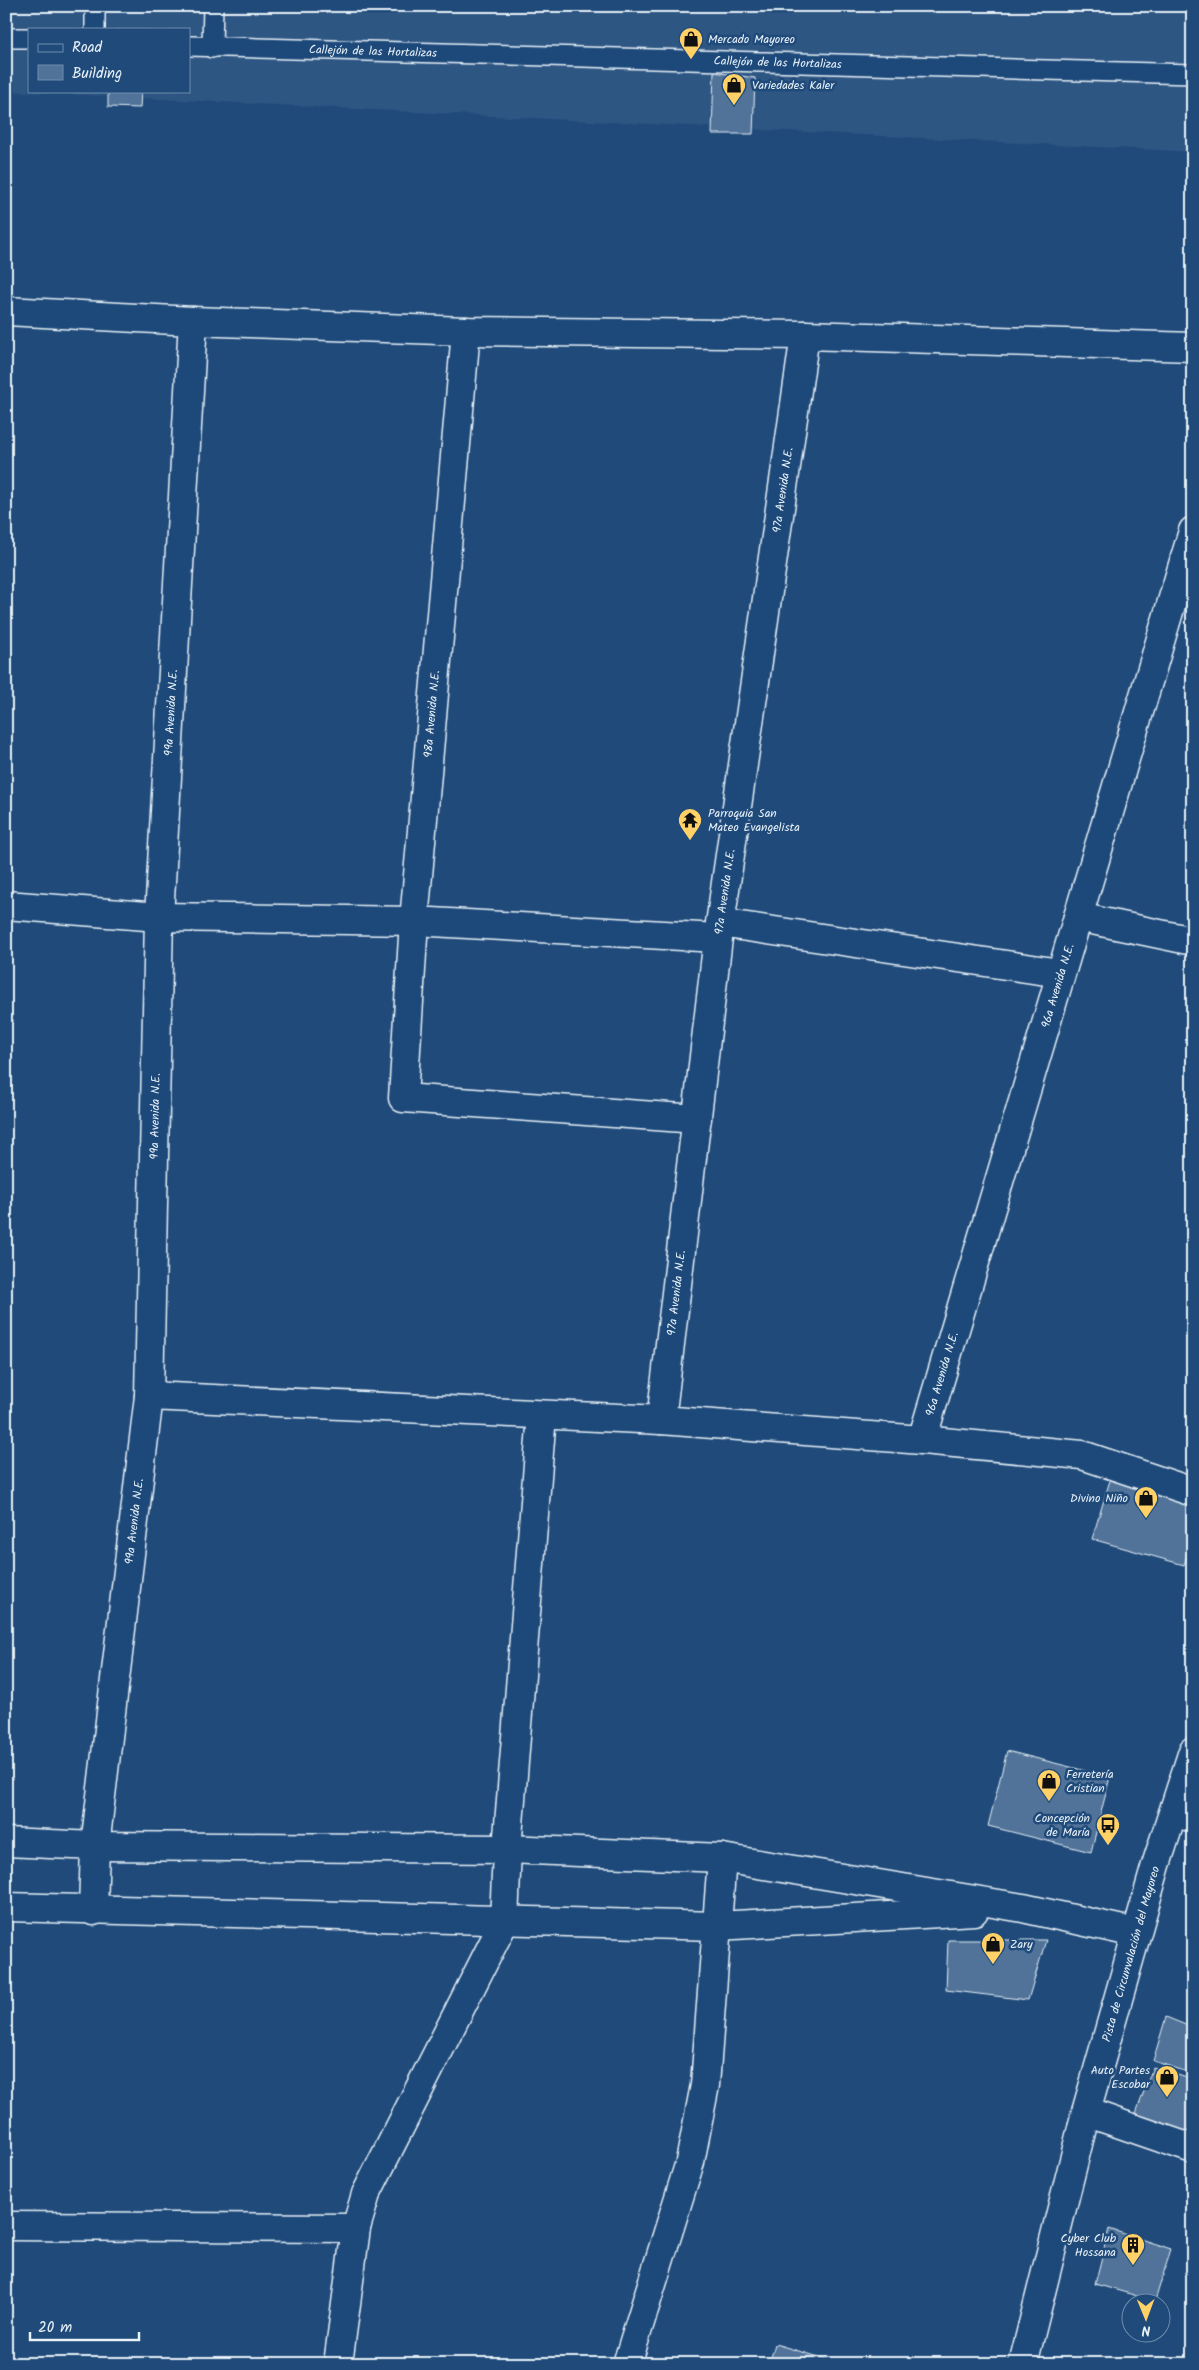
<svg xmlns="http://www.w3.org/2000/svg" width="1199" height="2370" font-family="Kalam,sans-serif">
<rect width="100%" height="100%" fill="#1f4a7a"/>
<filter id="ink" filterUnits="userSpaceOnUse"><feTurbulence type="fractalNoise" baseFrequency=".02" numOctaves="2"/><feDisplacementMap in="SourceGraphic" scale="10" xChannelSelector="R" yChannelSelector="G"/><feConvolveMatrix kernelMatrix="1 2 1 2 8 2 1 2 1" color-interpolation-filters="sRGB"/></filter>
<g filter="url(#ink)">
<!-- built -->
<path fill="#2e5683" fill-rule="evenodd" d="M6,6H1193V152L6,91ZM29,29H189V91H29Z"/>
<!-- building -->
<path fill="#517399" stroke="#e8f1f8" d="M714,72L755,78L753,134H712Z
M108,91H141L140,108L108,107Z
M1111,1477L1193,1500V1537L1184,1565L1092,1539Z
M1007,1751L1110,1777L1091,1852L988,1826Z
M948,1940H1046L1028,2000L946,1990Z
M1166,2017L1193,2028V2068L1191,2073L1153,2061Z
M1153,2067L1193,2080V2136L1135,2116Z
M1109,2229L1171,2249L1155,2301L1095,2284Z
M775,2344L843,2364H769Z"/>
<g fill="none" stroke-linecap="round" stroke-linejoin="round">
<!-- service casing -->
<g stroke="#e8f1f8" stroke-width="22">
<g id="service">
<path d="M95,29V6"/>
<path d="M6,38H29"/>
<path id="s1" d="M189,46L1193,74"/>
<path d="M212,48L213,6"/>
</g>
</g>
<!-- minor casing -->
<g stroke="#e8f1f8" stroke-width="31">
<g id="minor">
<path d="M6,311L193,321L466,331L805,335L1193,347"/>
<path d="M466,331L414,921L403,1098L697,1119"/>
<path d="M6,905L159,917L414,921L718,938"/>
<path d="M1078,917L1193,941"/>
<path d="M720,923L1060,973"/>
<path d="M149,1396L661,1420L922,1440L1082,1455L1193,1492"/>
<path id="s2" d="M661,1420L718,938L805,335"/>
<path id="s3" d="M922,1440L1193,531"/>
<path d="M1174,1813L1193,1819"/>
<path d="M6,1842L95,1846L507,1849L722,1858L1023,1908L1136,1933"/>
<path d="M6,1907L717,1926L974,1911"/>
<path id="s4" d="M93,1911L95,1846L149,1396L159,917L193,321"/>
<path d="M1086,2112L1193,2149"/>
<path d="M6,2226L356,2228"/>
<path d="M338,2364L356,2228L366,2194L504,1922L507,1849L542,1415"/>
<path d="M627,2364L690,2162L705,2085L722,1858"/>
</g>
</g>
<!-- secondary casing -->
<g stroke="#e8f1f8" stroke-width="31">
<g id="secondary">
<path id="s5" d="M1023,2364L1086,2112L1156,1865L1193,1751"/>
</g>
</g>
<!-- service -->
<use href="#service" stroke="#1f4a7a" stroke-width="19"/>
<!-- minor -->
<use href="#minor" stroke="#1f4a7a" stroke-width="28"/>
<!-- secondary -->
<use href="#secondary" stroke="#1f4a7a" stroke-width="28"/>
</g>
</g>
<!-- icons -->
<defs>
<g id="shop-pin" transform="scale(1.25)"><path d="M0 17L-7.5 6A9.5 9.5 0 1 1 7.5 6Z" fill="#ffd166" stroke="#1f4a7a"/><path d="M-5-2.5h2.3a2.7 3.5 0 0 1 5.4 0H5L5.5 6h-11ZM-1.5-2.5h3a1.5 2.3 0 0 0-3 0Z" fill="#111"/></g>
<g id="temple-pin" transform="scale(1.25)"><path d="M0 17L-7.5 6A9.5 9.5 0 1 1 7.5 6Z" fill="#ffd166" stroke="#1f4a7a"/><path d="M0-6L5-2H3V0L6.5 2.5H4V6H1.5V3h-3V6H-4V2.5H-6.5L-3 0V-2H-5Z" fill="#111"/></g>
<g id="bus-pin" transform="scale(1.25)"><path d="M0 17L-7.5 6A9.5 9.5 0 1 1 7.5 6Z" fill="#ffd166" stroke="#1f4a7a"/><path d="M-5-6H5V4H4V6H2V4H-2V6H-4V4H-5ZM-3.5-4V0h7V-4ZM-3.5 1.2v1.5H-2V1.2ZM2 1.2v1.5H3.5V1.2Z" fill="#111"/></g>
<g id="building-pin" transform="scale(1.25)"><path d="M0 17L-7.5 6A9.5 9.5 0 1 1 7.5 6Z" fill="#ffd166" stroke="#1f4a7a"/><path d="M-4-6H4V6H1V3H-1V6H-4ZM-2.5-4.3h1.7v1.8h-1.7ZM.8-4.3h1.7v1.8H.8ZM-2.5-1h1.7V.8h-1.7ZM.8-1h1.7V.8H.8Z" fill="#111"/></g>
</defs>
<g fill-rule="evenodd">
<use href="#shop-pin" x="691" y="39"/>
<use href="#shop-pin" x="734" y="85"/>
<use href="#temple-pin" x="690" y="820"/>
<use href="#shop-pin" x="1146" y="1498"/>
<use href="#shop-pin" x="1049" y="1781"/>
<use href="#bus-pin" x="1108" y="1825"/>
<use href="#shop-pin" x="993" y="1944"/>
<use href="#shop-pin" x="1167" y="2077"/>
<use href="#building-pin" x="1133" y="2245"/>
</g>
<g text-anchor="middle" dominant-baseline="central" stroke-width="5" stroke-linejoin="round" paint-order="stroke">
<!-- poi labels -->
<g font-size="12" fill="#e8f1f8" stroke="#1f4a7a" text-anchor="start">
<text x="708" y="39">Mercado Mayoreo</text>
<text x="752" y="85">Variedades Kaler</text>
<text x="708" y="813">Parroquia San<tspan x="708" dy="14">Mateo Evangelista</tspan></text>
<text x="1128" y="1498" text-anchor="end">Divino Niño</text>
<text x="1066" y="1774">Ferretería<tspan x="1066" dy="14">Cristian</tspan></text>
<text x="1090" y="1818" text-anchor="end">Concepción<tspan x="1090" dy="14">de María</tspan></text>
<text x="1010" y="1944">Zary</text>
<text x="1150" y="2070" text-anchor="end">Auto Partes<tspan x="1150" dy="14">Escobar</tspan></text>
<text x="1116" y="2238" text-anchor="end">Cyber Club<tspan x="1116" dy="14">Hossana</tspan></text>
</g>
<!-- street labels -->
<g font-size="12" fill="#e8f1f8" stroke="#1f4a7a">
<text stroke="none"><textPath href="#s1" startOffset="184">Callejón de las Hortalizas</textPath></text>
<text stroke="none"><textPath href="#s1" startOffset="589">Callejón de las Hortalizas</textPath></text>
<text stroke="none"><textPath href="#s2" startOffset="938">97a Avenida N.E.</textPath></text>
<text stroke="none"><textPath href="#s4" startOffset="1202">99a Avenida N.E.</textPath></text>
<text transform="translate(432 714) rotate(-85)">98a Avenida N.E.</text>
<text stroke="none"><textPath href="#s2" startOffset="532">97a Avenida N.E.</textPath></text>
<text stroke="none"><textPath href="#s3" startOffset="474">96a Avenida N.E.</textPath></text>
<text stroke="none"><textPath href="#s4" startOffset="798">99a Avenida N.E.</textPath></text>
<text stroke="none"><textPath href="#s2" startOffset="128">97a Avenida N.E.</textPath></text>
<text stroke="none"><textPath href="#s3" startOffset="69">96a Avenida N.E.</textPath></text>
<text stroke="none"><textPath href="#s4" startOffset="392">99a Avenida N.E.</textPath></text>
<text stroke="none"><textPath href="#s5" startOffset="424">Pista de Circunvalación del Mayoreo</textPath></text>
</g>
</g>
<!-- margin -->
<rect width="1199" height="2370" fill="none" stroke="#1f4a7a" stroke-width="25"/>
<rect x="12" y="12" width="1174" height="2345" fill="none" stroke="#e8f1f8" stroke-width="2" filter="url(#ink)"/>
<!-- legend -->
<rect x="28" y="28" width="162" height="65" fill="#1f4a7a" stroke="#6f8dac"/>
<rect x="38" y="44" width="25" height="8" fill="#1f4a7a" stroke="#6f8dac"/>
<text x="72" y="52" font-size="15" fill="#e8f1f8">Road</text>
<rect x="38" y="65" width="25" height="15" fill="#517399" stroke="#6f8dac"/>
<text x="72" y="78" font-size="15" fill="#e8f1f8">Building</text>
<!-- north arrow -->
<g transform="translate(1146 2318) rotate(179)"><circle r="24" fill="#1f4a7a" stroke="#6f8dac"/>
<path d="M0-4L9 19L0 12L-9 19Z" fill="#ffd166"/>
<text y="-8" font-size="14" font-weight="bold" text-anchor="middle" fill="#e8f1f8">N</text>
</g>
<!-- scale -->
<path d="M30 2332v8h109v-8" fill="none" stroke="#e8f1f8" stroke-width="2.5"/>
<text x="38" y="2332" font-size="15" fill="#e8f1f8" stroke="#1f4a7a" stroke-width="4" paint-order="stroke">20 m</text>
</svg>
